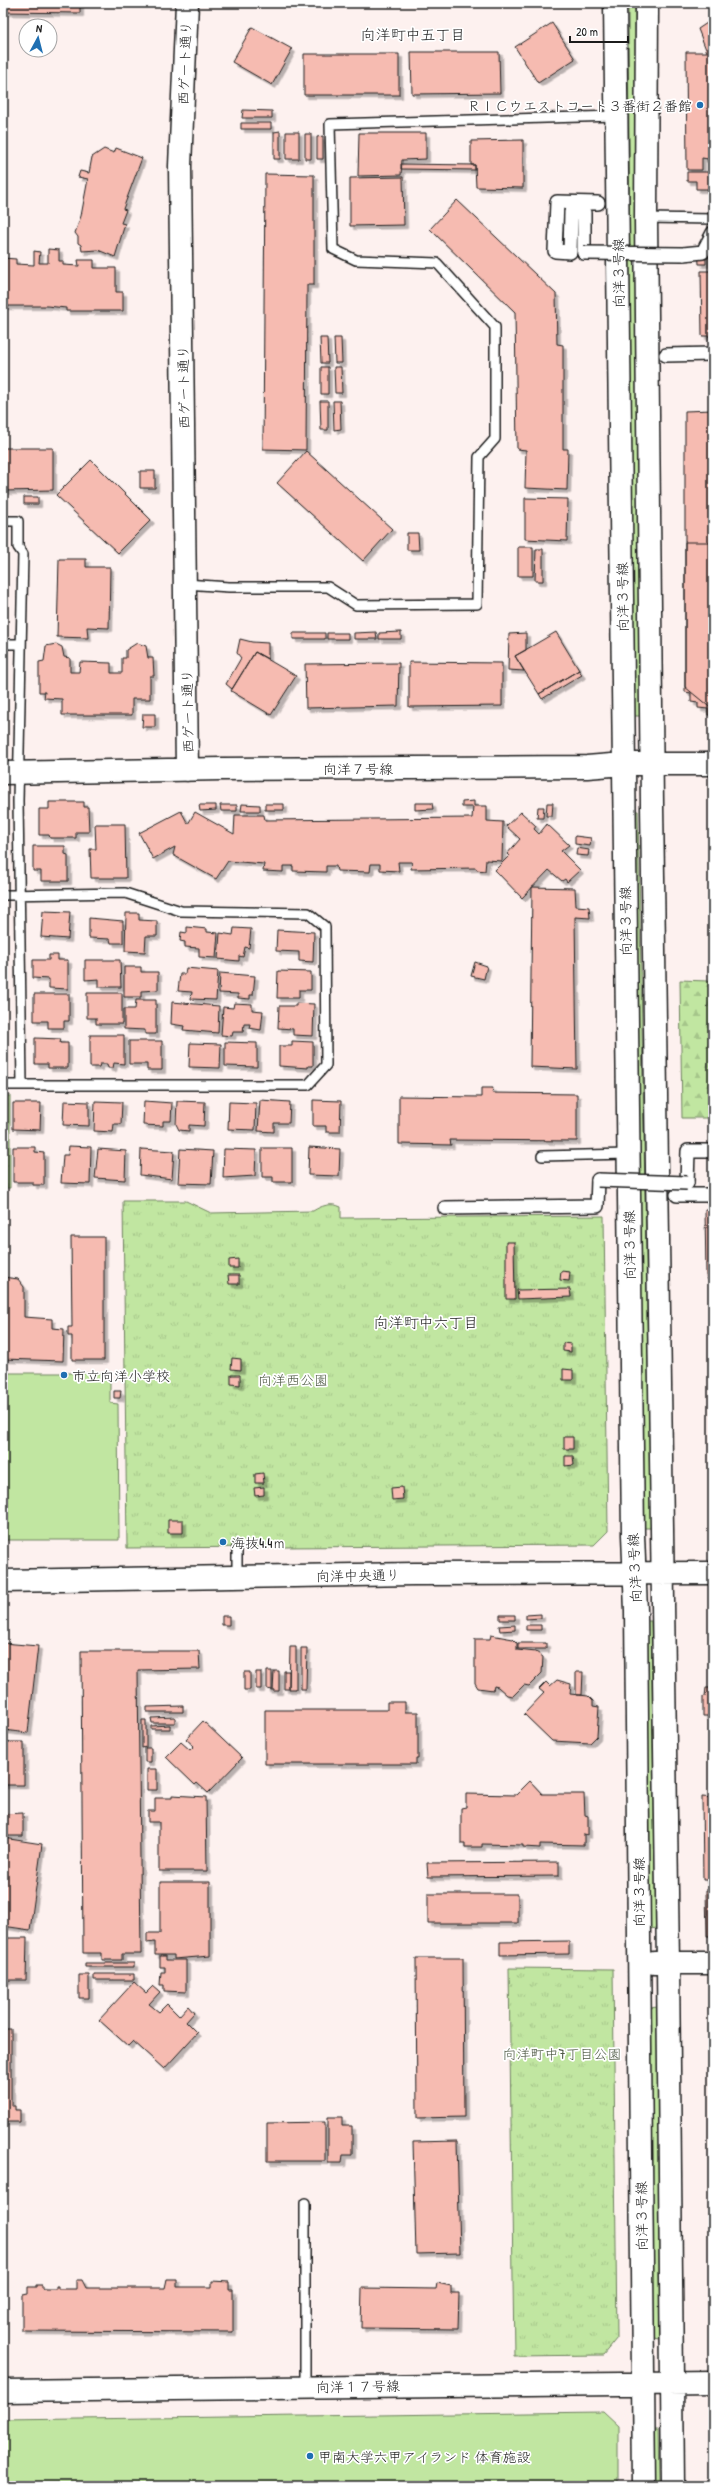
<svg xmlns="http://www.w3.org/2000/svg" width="716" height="2489" font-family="'Patrick Hand','Klee One',sans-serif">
<defs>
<pattern id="forest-firs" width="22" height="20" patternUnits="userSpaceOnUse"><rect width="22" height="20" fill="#c1e6a1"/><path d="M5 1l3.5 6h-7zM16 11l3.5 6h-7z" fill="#a5c58a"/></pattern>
<pattern id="park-tufts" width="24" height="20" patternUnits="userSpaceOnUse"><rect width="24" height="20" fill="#c1e6a1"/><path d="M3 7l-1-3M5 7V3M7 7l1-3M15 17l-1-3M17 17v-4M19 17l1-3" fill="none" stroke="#a5c58a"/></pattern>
<filter id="shadow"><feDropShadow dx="3.5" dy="3.5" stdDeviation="0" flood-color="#0004"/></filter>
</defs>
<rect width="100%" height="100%" fill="#fdf1ef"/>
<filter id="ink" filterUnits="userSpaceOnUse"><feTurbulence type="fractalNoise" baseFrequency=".025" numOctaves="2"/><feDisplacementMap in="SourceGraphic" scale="8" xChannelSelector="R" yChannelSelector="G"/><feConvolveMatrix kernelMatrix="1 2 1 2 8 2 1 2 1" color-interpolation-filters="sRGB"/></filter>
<g filter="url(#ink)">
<!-- grass -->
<path fill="#c1e6a1" stroke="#6e815e" d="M628,3H635L640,716H633Z
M632,811H638L651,1528H644Z
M3,1373H110V1403L118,1404L119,1540H3Z
M645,1621H651L656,1928L649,1929Z
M657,2007L660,2339L653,2338L650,2008Z
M603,2412L618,2426V2486H3V2420Z
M653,2427H659L660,2486H654Z"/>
<!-- forest -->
<path fill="url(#forest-firs)" stroke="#6e815e" d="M680,980L708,981L713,984V1117L711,1118H682Z"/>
<!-- park -->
<path fill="url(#park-tufts)" stroke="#6e815e" d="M3,1096H10V1188H3Z
M123,1201H186L211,1213L313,1211C321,1206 331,1202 341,1207V1218L604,1216L608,1531L594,1545L127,1548Z
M509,1968L613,1969L617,2338L603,2355L514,2356Z"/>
<!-- building -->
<path fill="#f6bbb1" stroke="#1c1c1c" filter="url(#shadow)" d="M3,3H80V13L3,12Z
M713,19V169H709L708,159L702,158V170H687L686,52H707L698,29Z
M552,23L575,59L538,83L515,47Z
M252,27L292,49L272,85L232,62Z
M411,52H499L500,93L412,94Z
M304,54H399V95H304Z
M243,110L272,111V118H242Z
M241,123H271V129H241Z
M280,131V159H274V132Z
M286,132H299V159H286Z
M359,133H426V159L402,160L401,175L358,176Z
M305,134H311V159H305Z
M323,136V159H317V137Z
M523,140V188L476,187L475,165H471V141Z
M116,148L142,158L123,209L126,210L121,223L125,224L115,257L98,250L82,251L81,245L78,243V237L75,233L81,216L88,179L78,177L80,171L89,173L92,157L104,149L114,153Z
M401,164L475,165V170L401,169Z
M687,172H713V189H696V181H687Z
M265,174L314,175V285H307L306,450L263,449Z
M403,177L404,225L350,226V178Z
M457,200L556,294L557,344L563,345V449H568L567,490L525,488L526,450L517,449L515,312L430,229Z
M706,248V264H699L698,249Z
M48,249L59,250V261H63V265L79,266L78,260H94V268H116V292H123V311H66V308L47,306H3V258L16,259V264L34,265V251L40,252L39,263H48Z
M701,271H713V336H702Z
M320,338H327L328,363H321Z
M334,338H341L342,363H335Z
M321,367H328V394H321Z
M334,367H341L342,393H335Z
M320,401H328V430H321Z
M333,401H340L341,429L334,430Z
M713,410V715H708V709L698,708V703L691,702V693L685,692V411Z
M3,448H53V490L3,491Z
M306,451L392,529L363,561L277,483Z
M91,460L151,520L118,553L56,495Z
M140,471H155V488H140Z
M24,497H38V504H24Z
M525,498L568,499L567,541L525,539Z
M407,533H418L419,550H407Z
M685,542H713V710L685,687Z
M518,547H533V576H518Z
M536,549H543V581H535Z
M59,559H86V567H110L109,628L87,627L88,638L57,637Z
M376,632L377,639H354V633Z
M401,632V639H379V633Z
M556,632L579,670L539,694L515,656Z
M293,633H325V639H293Z
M327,633H348V639H327Z
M526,633V650L515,656L524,671L508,670L509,634Z
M240,639L252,642L268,643V659L255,652L232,689L226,684L241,658L237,653Z
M137,643L146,646L148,658H153L154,676H150V699H132V715H62V699L44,698L45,692H39V662L44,661L46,646L56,644L62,647L64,657L70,658V672H79L80,662L111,663V673H122V658H126V650Z
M255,652L296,676L271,715L231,691Z
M409,662L502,663V706L409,707Z
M399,663L398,706L306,708L305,664Z
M579,670L582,675L542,699L539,694Z
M143,714H155V727H142Z
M474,801V806H487V821L503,822L502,861L486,860L485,871L477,870L476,868L411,869L412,862H398L399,871L380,870V864H371L370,872L337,871L336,866H326V872L293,871V866H283V872L263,871L264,864L228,861L216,879L173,855L175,847L153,859L139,833L181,811L188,824L195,812L234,834L235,815H264L265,820L472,818L473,807H462V802Z
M49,802H84V807H88L89,832H76V838H50L49,835H39V809H49Z
M415,803H432L433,809L415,810Z
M547,803H553L552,816H546Z
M242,804L260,805V811H241Z
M265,804H284V810H265Z
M199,805H216V810L200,811Z
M220,805H237V811H221Z
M538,807H544L543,818H537Z
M521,812L536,826L534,829L539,834L547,824L569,845L561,851L580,870L567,882L565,879L562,881L549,870L522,898L495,870L509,856L507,854L520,839L506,826Z
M95,824H125L126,878H91L90,849H96Z
M575,836L591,838L590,846L575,844Z
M33,846H65V854L68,855V881H41V871H33Z
M577,848L589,850L588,856L576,855Z
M532,887L575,888L576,906L589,907L590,918L575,917L577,1069L530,1067Z
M43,911L70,912L68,939L41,937Z
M126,913H139V920L157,921V936H146L145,952L125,951Z
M89,918L123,921V943H111L110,939L89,938Z
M187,927L207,929V932L218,933L216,958L199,957V948L185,947V942L180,941L181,932L187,933Z
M234,928L251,929L249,948L245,947L243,957L239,956V961L218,959L220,933L233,935Z
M277,930L314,932L313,962L299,961V952L276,951Z
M49,955H58V960H68V989L49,988V979L33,978V960H49Z
M85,960H120L121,987H99V979L85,980Z
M475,962L487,966L484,979L471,976Z
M124,967H141V972H158V990L141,991V997H124Z
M186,968L218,971L216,1000L191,999L192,992L178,991L180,974H185Z
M278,971L311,972V990H299V998H277Z
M220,973L255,976L253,995H250V999L238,998V994L219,993Z
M87,993H122V1024H96V1018H87Z
M34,994H69V1021H64V1028H48V1021H34Z
M136,1000H156V1034H145V1030L124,1029V1009H135Z
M172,1002L219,1006L218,1033L183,1030L184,1026L171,1024Z
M234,1003L252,1004V1010L263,1011L261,1030L249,1028L250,1024H244L243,1032H233L232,1036L221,1035L223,1007L233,1008Z
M296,1003L314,1004L313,1036L293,1035V1029L278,1028L279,1006H296Z
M90,1035H124V1064L114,1063L113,1068H108L107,1064H100L99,1067H90Z
M35,1038L61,1039L60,1043H68V1068H48V1064H35Z
M129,1041H162V1070H147V1064H129Z
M292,1041L313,1042V1066H308V1068L279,1066V1046H292Z
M225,1042L257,1043V1067L225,1066Z
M190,1043L221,1044L220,1068L189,1067Z
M481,1088H493L492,1093L577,1094V1141L450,1140L451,1145L399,1144V1096L481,1097Z
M260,1100L290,1102L289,1123H274V1132L258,1131Z
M313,1100L341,1101L340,1132H326V1126H313Z
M64,1101L89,1102V1126L63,1125Z
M95,1101L122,1102L121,1124H114L113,1132L94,1131Z
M144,1101L172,1103L171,1121H163V1126L143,1125Z
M177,1101L205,1102L204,1126L189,1125V1131L179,1130L176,1124Z
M229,1102L256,1103L255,1130L228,1129Z
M13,1103H41L40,1130L13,1129Z
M69,1146L91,1147L90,1184L61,1183L63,1155H68Z
M13,1147H35V1152L44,1153V1185H33V1182H13Z
M309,1147L340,1149L339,1176L308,1175Z
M262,1148H292V1182H273V1177H262Z
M98,1149L126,1151L125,1180L95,1178Z
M141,1149L174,1151L172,1179L140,1175Z
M180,1149L213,1151L211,1184L178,1183Z
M224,1149L256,1150L255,1176L223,1178Z
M705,1209L713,1210V1289L706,1276Z
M71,1237H104V1360H72V1336H68V1327H72Z
M506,1242H514L515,1299H506Z
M238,1259V1268H229V1260Z
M561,1271L570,1272L569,1281L560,1280Z
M228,1275H239V1284H229Z
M3,1277L18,1279L24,1287V1317L52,1319V1328L64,1329L63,1361L3,1359Z
M570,1289L571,1297L518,1299L517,1290Z
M563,1343L571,1344V1352L563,1351Z
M232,1358L241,1359V1370L231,1369Z
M563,1369L573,1370V1380H563Z
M231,1375H240V1385L231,1384Z
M114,1391H121L120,1398H114Z
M564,1437H573V1449H564Z
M565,1456H573L574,1465L565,1466Z
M263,1473L264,1483H255V1474Z
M264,1487V1495L255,1496L254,1488Z
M402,1487L403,1499L392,1500L391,1488Z
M168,1520H183V1533H168Z
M541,1614V1618L526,1619V1615Z
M500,1615H515V1620H500Z
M222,1616H229V1625H222Z
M515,1625V1630L500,1631L499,1626Z
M526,1625H541V1630H526Z
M491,1635L513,1639L517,1643V1650L536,1652L543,1657L542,1673L529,1686L524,1685L513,1696L507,1695L498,1687L494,1686L493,1690L478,1688L475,1683V1639H490Z
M3,1643L38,1646L28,1733L3,1730Z
M518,1643H546V1649H518Z
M290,1647H296V1689H289Z
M301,1648H307L306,1689H301Z
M81,1651H199L200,1669L138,1670L141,1954H122V1960H102V1953H83Z
M712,1661L713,1716H703V1697L705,1696L706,1688H711Z
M267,1671H272V1690L267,1689Z
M274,1671H279V1691H273Z
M284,1671H289V1689H284Z
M244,1672H250V1690H244Z
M256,1672H261V1689H256Z
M576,1672H583L582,1695H576Z
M557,1680L571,1684L570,1694L588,1696L593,1701V1706L599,1707L597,1736L590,1743L552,1741L524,1714L544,1693L539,1689L546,1682L550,1686Z
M387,1702H405V1712H418V1758H416V1764H265V1710H387Z
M183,1706V1712H147V1707Z
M175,1717V1723H152L151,1718Z
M142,1720H146V1747L142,1748Z
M203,1721L242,1758L208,1793L197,1783L195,1785L166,1757L181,1742L190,1750L194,1746L186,1739Z
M170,1725V1729H151V1726Z
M3,1742H24V1785H3Z
M145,1748H151V1762H145Z
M147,1769H157V1790H147Z
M530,1781L542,1794H584L585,1815L588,1816V1835L584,1834V1845L540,1844V1848L523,1847V1845L482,1844V1847H465V1844H461V1808L466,1807V1794L516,1795Z
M172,1795L206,1797L207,1871H159V1822H148V1811H155V1798H172Z
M702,1797L713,1798V1880H703Z
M23,1813V1836H4L3,1814Z
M3,1838L42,1844L30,1930L3,1926Z
M559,1862V1876L428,1877L427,1863Z
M160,1882H210V1956L174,1959V1955H155V1942L147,1943V1933H160Z
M706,1890H713V1936H707Z
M428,1894H518V1923H428Z
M3,1938H27L26,1980H3Z
M569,1941V1954L500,1955V1942Z
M160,1956H166V1960H186V1992L164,1991V1985H160L161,1972H165V1967H160Z
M416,1958H463L464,2117L417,2118Z
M85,1963H134V1967H85Z
M94,1974H134V1980H94Z
M79,1975H89V1998H79Z
M134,1982L146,1993L153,1986L160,1992L149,2004L159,2012L167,2004L179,2016L188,2006L194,2013L186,2022L197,2033L164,2069L133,2041L128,2046L99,2020Z
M3,2029H11V2106H15V2110H20V2122H3Z
M328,2117H342V2126H352V2155H343L342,2163H328Z
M325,2122V2161H267V2123Z
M457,2141L460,2253L416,2254L413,2142Z
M167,2279H177V2287H212V2281L229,2282V2290H233V2332L22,2331V2295L28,2294V2287H36V2285H42V2289H56V2286H58V2289H76V2280H82L86,2288H165Z
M437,2283L451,2286V2293H459L458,2329L361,2328L362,2288L436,2289Z"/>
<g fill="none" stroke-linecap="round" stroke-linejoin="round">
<!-- service casing -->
<g stroke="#1c1c1c" stroke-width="12">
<path id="service" d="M646,218L713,219
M3,521H18V547L23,554L18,801L22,1085
M185,584L229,587H328L356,605L477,604L479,457L495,439V327L437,263L356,260L333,249L330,124L616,116
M3,644H21
M3,895L125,893L181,911L308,913L325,927L326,1065L308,1085H3
M542,1156L628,1154
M237,1548V1577
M305,2203V2387"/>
</g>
<!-- pedestrian casing -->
<g stroke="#1c1c1c" stroke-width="16">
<path id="pedestrian" d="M584,253V213L571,212L570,252L555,251L557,202L598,203
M683,254L703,252L713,233
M666,355L713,354
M687,1183L688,1151H713
M677,1195H713
M445,1208L597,1206L598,1180"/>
</g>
<!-- tertiary casing -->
<g stroke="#1c1c1c" stroke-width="25">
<path id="tertiary" d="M187,3L180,166L187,770
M615,3L633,1535L636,1611L644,2486
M647,3L646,218L652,805L668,1964L673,2486
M3,773L222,769L587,767L624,764H713
M3,1581L414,1574L713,1573
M654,1963H713
M3,2391L713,2383"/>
</g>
<!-- service -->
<use href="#service" stroke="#fff" stroke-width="9"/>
<!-- pedestrian -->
<use href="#pedestrian" stroke="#fff" stroke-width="13"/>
<!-- tertiary -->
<use href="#tertiary" stroke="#fff" stroke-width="22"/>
<!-- pedestrian-bridge casing -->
<g stroke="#1c1c1c" stroke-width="16" stroke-linecap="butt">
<path id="pedestrian-bridge" d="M584,253L683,254
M598,1180L687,1183"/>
</g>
<!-- pedestrian-bridge -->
<use href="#pedestrian-bridge" stroke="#fff" stroke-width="13"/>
</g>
</g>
<!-- markers -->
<g fill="#1f6fb2" stroke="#fff" stroke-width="1.5">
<circle cx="700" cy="105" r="4"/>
<circle cx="64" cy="1375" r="4"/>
<circle cx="223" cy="1542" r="4"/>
<circle cx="310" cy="2456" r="4"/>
</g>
<g text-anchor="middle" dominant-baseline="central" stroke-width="3.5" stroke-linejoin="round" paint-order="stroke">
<!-- street labels -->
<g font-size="14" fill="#1c1c1c" stroke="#fff">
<text transform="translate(184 63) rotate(-88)">西ゲート通り</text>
<text transform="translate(618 273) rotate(-91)">向洋３号線</text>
<text transform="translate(183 387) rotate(-91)">西ゲート通り</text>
<text transform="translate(622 597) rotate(-91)">向洋３号線</text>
<text transform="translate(187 711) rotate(-91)">西ゲート通り</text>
<text x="358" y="768">向洋７号線</text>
<text transform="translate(625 921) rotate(-91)">向洋３号線</text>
<text transform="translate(629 1245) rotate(-91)">向洋３号線</text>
<text transform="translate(634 1568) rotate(-93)">向洋３号線</text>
<text transform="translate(358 1575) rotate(-1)">向洋中央通り</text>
<text transform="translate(638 1892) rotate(-90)">向洋３号線</text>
<text transform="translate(641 2216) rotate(-91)">向洋３号線</text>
<text transform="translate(358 2386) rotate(-1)">向洋１７号線</text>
</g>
<!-- poi labels -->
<g font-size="14" fill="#1c1c1c" stroke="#fff" text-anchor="start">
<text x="692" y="105" text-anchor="end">ＲＩＣウエストコート３番街２番館</text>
<text x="72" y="1375">市立向洋小学校</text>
<text x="231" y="1542">海抜4.4ｍ</text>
<text x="318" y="2456">甲南大学六甲アイランド 体育施設</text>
</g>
<!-- park labels -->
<g font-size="14" fill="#4e5944" stroke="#fff">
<text x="293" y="1379">向洋西公園</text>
<text x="562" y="2053">向洋町中7丁目公園</text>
</g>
<!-- neighbourhood labels -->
<g font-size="15" fill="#1c1c1c" stroke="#fff">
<text x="413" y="34">向洋町中五丁目</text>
<text x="426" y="1322">向洋町中六丁目</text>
</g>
</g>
<!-- margin -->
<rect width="716" height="2489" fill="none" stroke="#fff" stroke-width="16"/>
<rect x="8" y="8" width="700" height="2473" fill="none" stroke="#1c1c1c" stroke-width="1.5" filter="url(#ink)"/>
<!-- north arrow -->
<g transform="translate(38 38) rotate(7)"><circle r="19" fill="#ffffff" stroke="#a4a4a4"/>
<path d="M0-3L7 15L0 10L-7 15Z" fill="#1f6fb2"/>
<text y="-6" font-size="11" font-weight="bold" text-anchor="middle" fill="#1c1c1c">N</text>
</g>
<!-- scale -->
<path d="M570 36v6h58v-6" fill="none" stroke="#1c1c1c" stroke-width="2"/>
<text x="576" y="36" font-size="12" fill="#1c1c1c" stroke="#ffffff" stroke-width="3" paint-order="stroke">20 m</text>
</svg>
